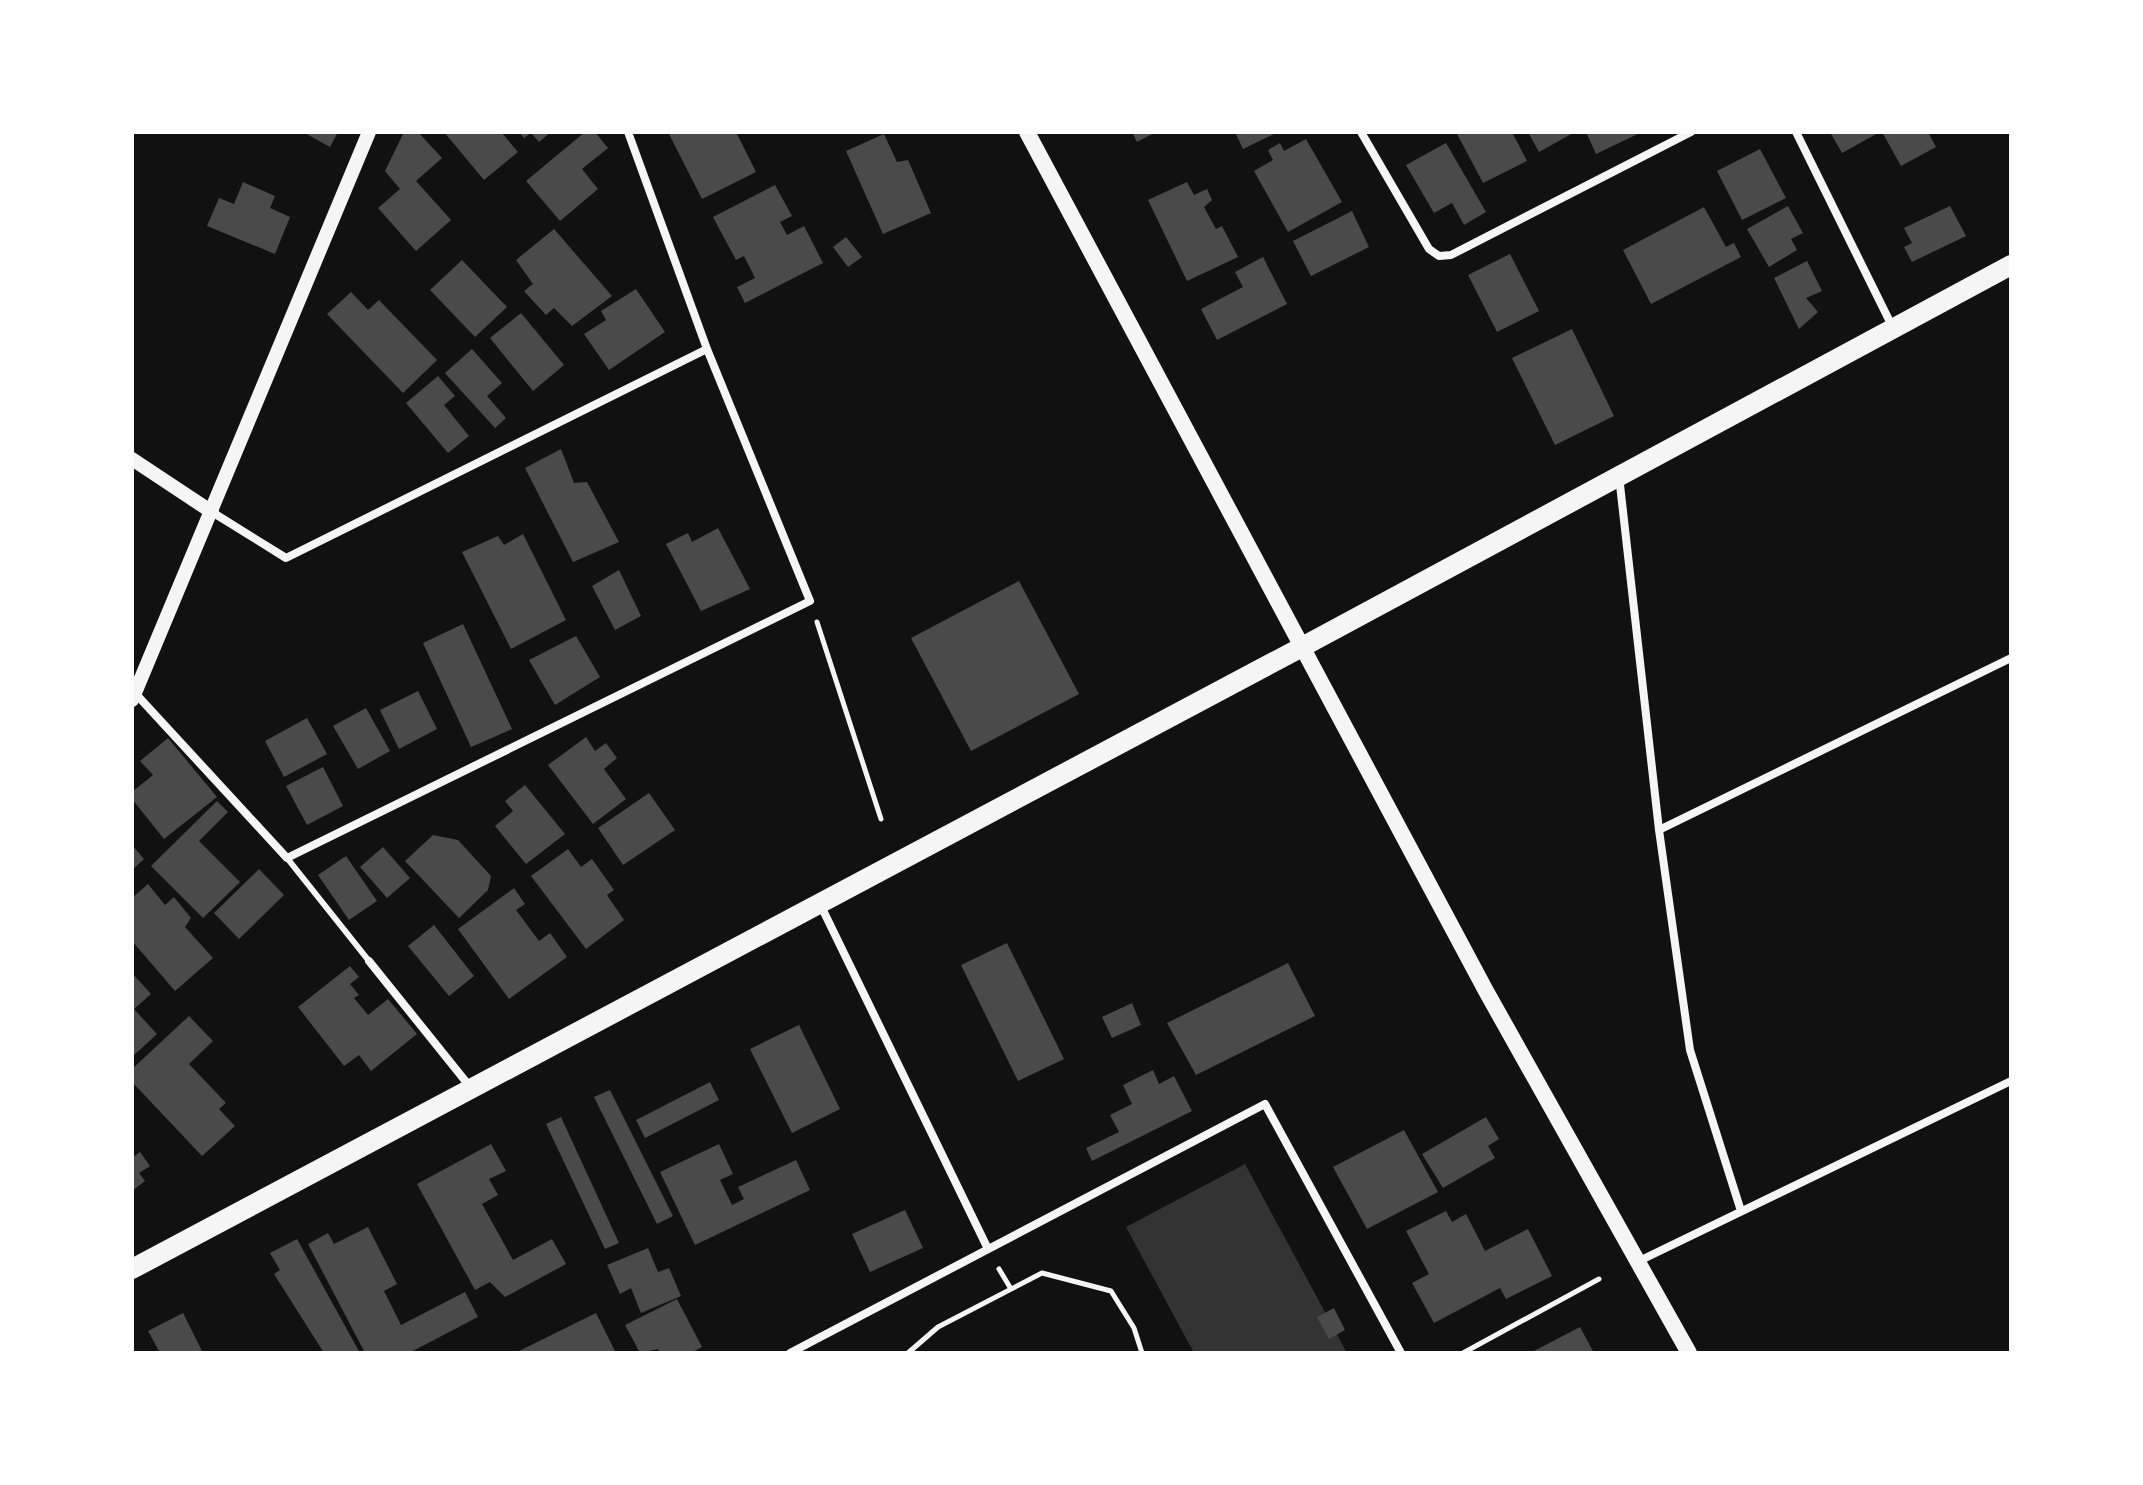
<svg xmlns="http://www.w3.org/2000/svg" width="2143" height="1485" font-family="'Sofia Sans Condensed',sans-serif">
<rect width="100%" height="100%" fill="#111"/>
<!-- water -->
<path fill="#333" d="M1245,1164L1347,1353H1194L1126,1227Z"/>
<!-- building -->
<path fill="#4a4a4a" d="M303,132H338L330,147Z
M404,132H418L442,158L416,181L451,220L416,251L378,208L400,189L385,171Z
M444,132H501L518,152L484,180Z
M519,132H551L539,142L531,133L524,138Z
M585,132H595L608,148L582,169L598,189L560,221L526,181Z
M668,132H736L756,172L702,199Z
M1132,132H1156L1137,142Z
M1235,132H1278L1243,149Z
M1456,132H1512L1527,161L1483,183Z
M1528,132H1575L1539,152Z
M1586,132H1642L1596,154Z
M1830,132H1880L1842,153Z
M1882,132H1928L1936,147L1901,166Z
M884,134L897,162L908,160L931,213L883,234L846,151Z
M1306,139L1342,202L1288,232L1254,171L1273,160L1268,150L1280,143L1284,151Z
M1446,143L1486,212L1464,225L1452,203L1434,213L1406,165Z
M1760,149L1786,198L1742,220L1717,171Z
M243,182L275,196L270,208L290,217L275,254L207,226L219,198L234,204Z
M1187,182L1194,195L1207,189L1212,200L1204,207L1216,229L1222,226L1238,257L1187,281L1148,200Z
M775,185L792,216L780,222L787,235L804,226L823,263L745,303L737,287L755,278L744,256L736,260L713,217Z
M1788,206L1803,233L1791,239L1797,250L1769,267L1747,229Z
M1950,206L1966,236L1912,262L1904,247L1912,243L1904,228Z
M1704,207L1726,247L1734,243L1741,257L1651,304L1623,250Z
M1352,211L1369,247L1311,276L1293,241Z
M554,229L612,296L572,326L554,308L546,315L524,291L533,284L516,260Z
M846,237L862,257L848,267L833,247Z
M1510,254L1539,311L1497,332L1468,275Z
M1263,257L1287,304L1217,340L1201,309L1243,287L1235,272Z
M462,260L507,307L475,337L430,290Z
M1807,261L1822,291L1806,298L1818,312L1799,329L1774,278Z
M636,289L665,332L609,370L584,334L606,320L601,311Z
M351,292L368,310L379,300L437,360L403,393L327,314Z
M521,313L564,365L533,391L490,338Z
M1572,329L1614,416L1555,445L1512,358Z
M472,349L502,383L487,396L506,418L495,428L445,373Z
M438,376L455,396L444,405L469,436L448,453L406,403Z
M561,449L574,483L587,482L619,542L573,562L525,468Z
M718,528L750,589L701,611L666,544L688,533L692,542Z
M523,534L566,620L511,649L462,552L498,536L504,545Z
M619,570L641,616L615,630L592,586Z
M1019,581L1079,694L971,751L911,638Z
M463,624L512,729L471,747L423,643Z
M576,636L600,677L555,705L529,660Z
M418,691L437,729L399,749L380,710Z
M366,708L390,751L358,769L333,726Z
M307,718L327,754L284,777L265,741Z
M586,737L595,751L606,743L617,758L604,769L626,799L593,824L548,765Z
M168,738L217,797L164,839L132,799V792L153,775L140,761Z
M323,767L343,806L307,825L286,786Z
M525,785L565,834L526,864L495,826L513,811L505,801Z
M649,793L675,830L623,865L598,828Z
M217,801L228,812L199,841L240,882L203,918L151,866Z
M433,835L458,840L491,876L488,890L459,918L405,861Z
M132,845L144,859L132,870Z
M383,847L410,878L387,898L360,867Z
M568,849L581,867L592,859L614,890L607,895L624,920L586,949L531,876Z
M346,856L377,901L349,920L318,875Z
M259,869L284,895L239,939L214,913Z
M148,884L165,905L174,897L191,918L185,927L213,958L175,991L132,941V898Z
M514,888L525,904L516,910L539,941L550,933L567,957L509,999L458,929Z
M434,925L474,976L449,996L408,946Z
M1007,943L1064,1059L1018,1081L961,965Z
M1288,963L1315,1016L1196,1075L1167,1023Z
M350,966L359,977L350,984L359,995L354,998L368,1015L388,999L417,1034L371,1071L359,1055L344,1066L298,1007Z
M132,973L151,994L134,1009L157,1034L132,1057Z
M1132,1003L1141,1025L1112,1038L1102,1017Z
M189,1016L213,1041L189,1064L226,1103L219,1109L235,1126L202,1156L132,1082V1069Z
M799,1025L840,1109L792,1133L750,1049Z
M1153,1070L1159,1084L1174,1076L1192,1111L1092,1161L1086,1148L1119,1132L1110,1115L1132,1104L1123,1085Z
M710,1082L719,1100L645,1138L636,1120Z
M610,1090L673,1216L657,1224L594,1097Z
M561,1117L619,1243L605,1249L546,1124Z
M1486,1117L1499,1139L1488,1146L1495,1158L1443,1188L1422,1154Z
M1404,1130L1438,1192L1367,1229L1333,1167Z
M491,1144L506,1171L489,1179L498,1195L482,1204L513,1260L552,1239L566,1264L505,1297L490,1282L475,1290L417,1184Z
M719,1144L733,1174L720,1180L732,1205L744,1199L738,1187L796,1160L810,1190L695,1245L660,1172Z
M140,1152L150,1166L139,1173L145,1181L132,1191V1158Z
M905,1210L923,1248L870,1272L852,1234Z
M1446,1211L1452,1222L1466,1214L1485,1251L1528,1229L1552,1276L1506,1299L1500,1288L1434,1323L1412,1283L1429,1274L1406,1231Z
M368,1227L397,1284L384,1291L401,1325L465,1292L478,1317L409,1353H365L308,1244L328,1233L334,1244Z
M297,1239L360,1353H324L274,1274L280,1270L270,1253Z
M648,1248L658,1272L669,1268L681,1296L641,1313L631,1288L620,1294L607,1265Z
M677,1299L702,1347L691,1353H660L658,1349L640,1353L625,1325Z
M1334,1308L1345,1330L1329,1339L1317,1317Z
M183,1313L203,1353H160L148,1331Z
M596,1313L616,1353H515Z
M1580,1327L1594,1353H1530Z"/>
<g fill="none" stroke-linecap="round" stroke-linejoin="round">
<!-- path -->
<path stroke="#f5f5f5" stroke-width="5" d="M817,622L881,819
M999,1269L1011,1289
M908,1353L938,1327L1042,1273L1111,1291L1134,1328L1142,1353
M1463,1353L1599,1279"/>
<!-- service -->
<path stroke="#f5f5f5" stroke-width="6" d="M287,858L369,961"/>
<!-- minor -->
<path stroke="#f5f5f5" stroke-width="8" d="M1361,132L1429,249L1439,256L1451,255L1691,132
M1796,132L1892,326
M1619,476L1659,830L1690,1050L1741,1211
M212,512L286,558L707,349
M135,693L287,858L810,601L707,349L628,132
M1659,830L2011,658
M820,904L988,1249
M369,961L471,1088
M1639,1261L2011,1081
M790,1353L1265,1104L1401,1353"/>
<!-- tertiary -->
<path stroke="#f5f5f5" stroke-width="14" d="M132,459L212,512
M132,700L369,132"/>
<!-- secondary -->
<path stroke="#f5f5f5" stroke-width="16" d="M1027,132L1486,991L1689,1353"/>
<!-- primary -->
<path stroke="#f5f5f5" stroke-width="20" d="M132,1269L1302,647L2011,265"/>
</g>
<!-- border -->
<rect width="2143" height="1485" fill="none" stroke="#ffffff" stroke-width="268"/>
</svg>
